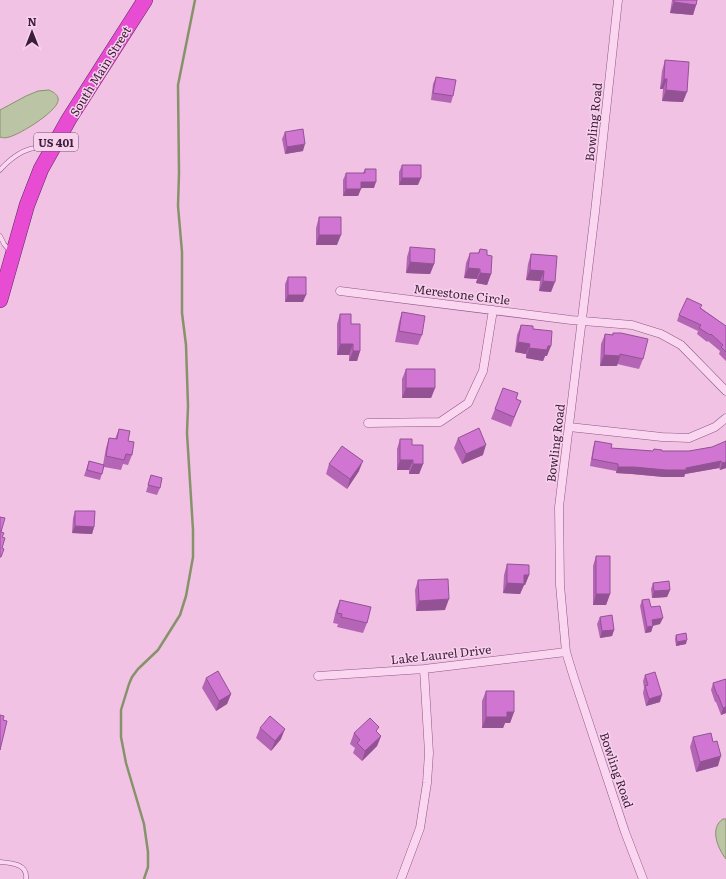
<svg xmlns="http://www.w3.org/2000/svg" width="726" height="879" font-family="Literata,serif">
<rect width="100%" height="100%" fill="#f1c2e4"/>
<!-- water -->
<path fill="#bbc4a5" stroke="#86936a" d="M49,90C53,92 57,94 58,98C62,109 19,135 9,137C6,138 3,138 0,137V110L26,96L38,91Z
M723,819H726V859C718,849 709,828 723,819Z"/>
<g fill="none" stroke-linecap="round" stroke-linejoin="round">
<!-- stream -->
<path stroke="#86936a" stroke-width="2.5" d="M144,879L148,867V852L144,824L126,763L121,737V710L129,684L132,677L138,669L158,650L180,615L186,596L193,557V530L187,433L188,406L186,345L182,313V252L178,206L179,173L178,85L195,0"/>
<!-- lane casing -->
<g stroke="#8d5787" stroke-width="5">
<path id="lane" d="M0,170C9,160 21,150 35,148C39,147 44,148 48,149
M0,236L4,244L10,251
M0,862C12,863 28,864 26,879"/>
</g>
<!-- street casing -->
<g stroke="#8d5787" stroke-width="9">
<path id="street" d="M618,0L595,212L559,507L560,585L566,652L574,678L625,832L643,879
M340,291L571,320L632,325L661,334L681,345L726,391
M368,423L440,422L468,403L483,371L493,310
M569,427L662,437L689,438L715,427L726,418
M318,676L424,669L566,652
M401,879L420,828L427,783L429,753L424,669"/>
</g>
<!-- highway casing -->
<g stroke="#5a2c59" stroke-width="16">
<path id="highway" d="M0,300L27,205L41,169L69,119L145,0"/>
</g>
<!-- lane -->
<use href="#lane" stroke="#fbd6f1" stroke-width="4"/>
<!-- street -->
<use href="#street" stroke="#fbd6f1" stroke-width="8"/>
<!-- highway -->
<use href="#highway" stroke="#e74cd3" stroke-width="15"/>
</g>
<!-- wall -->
<path fill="#b465b5" d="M672,0H697L696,5L693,15L670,13Z
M665,60L683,102L662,101L663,89H660L662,71Z
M436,77L453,96L451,103L431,100L433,84Z
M285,132L303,151L285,154L282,139Z
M402,165L418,185H399V172Z
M365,169L374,188H361L358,196H343V180L346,173H363Z
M319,217L337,245H316V228Z
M410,247L434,264L430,274L406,273L407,257Z
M480,249L487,255L491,274L487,285L476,283L477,279L464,278L466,263L470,253H478Z
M531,254L557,256L551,292L539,291L540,281L526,280L528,264Z
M288,277L303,302H285V284Z
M701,308L726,326V361L719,354L720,351L708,341L707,342L697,334L698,331L677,321L679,315Z
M402,312L422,335L418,345L395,342L399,322Z
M340,314L351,324L360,351L357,361H349V355H337V324Z
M521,325L533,329L547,356H545L543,361L526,358V354L515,352L517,335Z
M613,333L643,359L639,369L617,364V366H600L601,344L605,334L612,335Z
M406,369L435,388L431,398H402V379Z
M521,401L511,427L491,419L495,409Z
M119,429L128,441L132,455L128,465L123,464L121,470L104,467L100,480L84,476L89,461L103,465L106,448L109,438L115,439Z
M458,438L483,455L462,464L454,448Z
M400,439L412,445L423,464L419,474H409V470H397V449Z
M595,441L611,448L653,451L654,449L662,451H689L712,447L726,468L720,470L719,468L685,474L684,477H664L632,474L616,473V471L590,466L593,448Z
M329,464L359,471L347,489L326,474Z
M151,475L160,488L157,495L146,492Z
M75,511L94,527L92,534L72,533L73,518Z
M596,556L610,594L606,605H593V566Z
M507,564L529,575L525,585H524L520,594L503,593L504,575Z
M418,580L445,610L416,611L415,590Z
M653,583L670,590L667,597L652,598L651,589Z
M340,600L367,623L363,633L337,627L338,624L333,623L336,610Z
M642,600L660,624L653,626L651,632L645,633L640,606Z
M600,617L614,630L612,636L600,638L597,624Z
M676,635L686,644L676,646L675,639Z
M645,675L660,702L646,706L643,693L644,688L643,681Z
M206,678L231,694L227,704L216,711L202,688Z
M726,679V713L721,715L716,702H715L711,690L713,683Z
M486,691L514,712L510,723H505L503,728H482V701Z
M260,728L281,739L271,751L256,738Z
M377,732L381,736L377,746L362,761L353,753L355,748L350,744L354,733Z
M693,737L713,742L718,766L696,772L690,747Z"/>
<!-- shaded-wall -->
<path fill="#925294" d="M674,2L696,5L693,15L670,13Z
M664,79H667L663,89H660Z
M666,90L687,92L683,102L662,101Z
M305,144L303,151L285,154L287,147Z
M402,178H421L418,185H399Z
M361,182H376L374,188H358Z
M346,189H361L358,196H343Z
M319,235H341L337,245H316Z
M410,262L434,264L430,274L406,273Z
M468,268L480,269L477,279L464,278Z
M530,270L544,271L540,281L526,280Z
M480,273L491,274L487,285L476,283Z
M543,281L555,282L551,292L539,291Z
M288,295H306L303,302H285Z
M518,342L530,344L526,354L515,352Z
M340,344H353L349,355H337Z
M548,346H551L547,356H545L543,361L526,358L529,348Z
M353,351H360L357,361H349Z
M604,355L620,356L617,366H600Z
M406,388H435L431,398H402Z
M486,445L483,455L462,464L466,454Z
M400,460H413L409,470H397Z
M363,461L359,471L347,489L350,479Z
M721,461L719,468L685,474L684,477H664L632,474L616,473L618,467L686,468Z
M726,462V468L720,470L722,463Z
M413,464H423L419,474H409Z
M75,526L94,527L92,534L72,533Z
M524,575H529L525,585H524L520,594L503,593L507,583Z
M670,590L667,597L652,598L654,591Z
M596,594H610L606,605H593Z
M449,599L445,610L416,611L419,601Z
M663,618L660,624L650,626L652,620Z
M653,626L651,632L645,633L647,627Z
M614,630L612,636L600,638L602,631Z
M687,640L686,644L676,646L677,642Z
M231,694L227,704L216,711L219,701Z
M662,695L660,702L646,706L649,699Z
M726,707V713L721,715L723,708Z
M507,712H514L510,723H505L503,728H482L486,717Z
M285,729L281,739L271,751L275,741Z
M381,736L377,746L362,761L365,751Z
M721,756L718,766L696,772L700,762Z"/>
<!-- building -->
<path fill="#d175d3" stroke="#925294" d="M674,0H697L696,5L674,2Z
M665,60L689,62L687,92L666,90L667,79H664Z
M436,77L456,80L453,96L433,93Z
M303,129L305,144L287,147L285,132Z
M402,165H421V178H402Z
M365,169H376V182H361V189H346V173H365Z
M319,217H341V235H319Z
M410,247L435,249L434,264L410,262Z
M480,249L487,250V255L492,256L491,274L480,273V269L468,268L470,253H479Z
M531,254L557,256L555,282L543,281L544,271L530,270Z
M288,277H306V295H288Z
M687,298L702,305L700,308L726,326V352L721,347L723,345L711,334L710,335L699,328L701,325L679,315Z
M402,312L425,316L422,335L399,331Z
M340,314H351V324H360V351H353V344H340Z
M521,325L533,326V329L552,331L551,346H548L547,350L529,348L530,344L518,342Z
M613,333H621L648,339L643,359L620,354V356L604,355L605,334L613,335Z
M406,369H435V388H406Z
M503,388L518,393L516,399L521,401L514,417L495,409Z
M479,428L486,445L466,454L458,438Z
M119,429L130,431L128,441L134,442L132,455L126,454L124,460L106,456L109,438L117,439Z
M400,439H412V445H423V464H413V460H400Z
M595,441L612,444L611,448L653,451L654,449L662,450V451H689L712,447L726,441V462L722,463L721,461L686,468V470H666L634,467H618V464L592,459Z
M342,446L363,461L350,479L329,464Z
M89,461L104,465L102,474L87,470Z
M151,475L162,478L160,488L148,485Z
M75,511H95L94,527L75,526Z
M0,517L5,518L1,532L4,533L2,537L5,538L2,548L4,549L1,557H0Z
M596,556H610V594H596Z
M507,564L529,565V575H524V584L507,583Z
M448,579L449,599L419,601L418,580Z
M669,581L670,590L654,591L653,583Z
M649,599L651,607L660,606L663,618L652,620L653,626L647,627L642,600Z
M340,600L371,607L367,623L341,617L342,614L337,613Z
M612,615L614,630L602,631L600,617Z
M686,633L687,640L677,642L676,635Z
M218,671L231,694L219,701L206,678Z
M655,672L662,695L649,699L645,686L648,685L645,675Z
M726,679V707L723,708L718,695H717L713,683Z
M486,691H514V712H507V717H486Z
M0,715L4,716L3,720L7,721L0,750Z
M270,716L285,729L275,741L260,728Z
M370,718L379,727L376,731L381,736L365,751L357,743L360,740L354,733Z
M711,733L713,742L717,741L721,756L700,762L693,737Z"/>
<g text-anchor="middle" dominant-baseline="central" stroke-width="3" stroke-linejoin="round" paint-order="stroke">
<!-- shield labels -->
<rect fill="#f8d2ed" stroke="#745370" stroke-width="1" x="34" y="133" width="44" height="18" rx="3"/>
<g font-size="11" font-weight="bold" fill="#3c1d3a">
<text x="56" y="142">US 401</text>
</g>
<!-- street labels -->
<g font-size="12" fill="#3c1d3a" stroke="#f8d2ed">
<text transform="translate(100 71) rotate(-58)">South Main Street</text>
<text transform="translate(593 122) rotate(-84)">Bowling Road</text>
<text transform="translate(462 294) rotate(7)">Merestone Circle</text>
<text transform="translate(555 443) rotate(-83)">Bowling Road</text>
<text transform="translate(441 654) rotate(-6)">Lake Laurel Drive</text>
<text transform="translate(617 770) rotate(71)">Bowling Road</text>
</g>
</g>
<!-- north arrow -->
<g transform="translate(32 32)" stroke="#f8d2ed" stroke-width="3" paint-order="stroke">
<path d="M0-3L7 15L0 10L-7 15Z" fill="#3c1d3a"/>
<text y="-6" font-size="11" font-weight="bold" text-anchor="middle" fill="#3c1d3a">N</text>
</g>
</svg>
